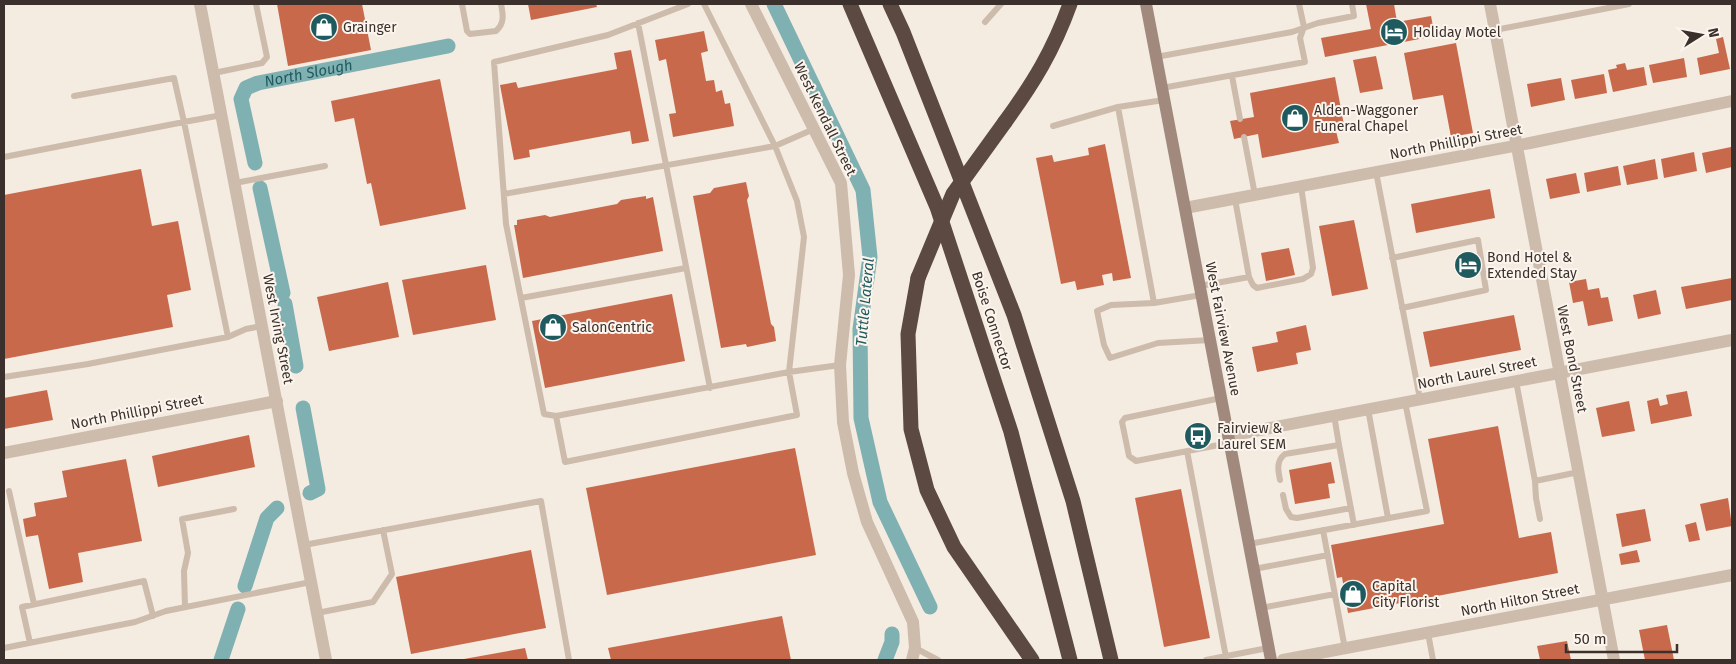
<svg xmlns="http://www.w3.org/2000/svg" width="1736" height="664" font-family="'Fira Sans',sans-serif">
<rect width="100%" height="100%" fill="#f4ebe1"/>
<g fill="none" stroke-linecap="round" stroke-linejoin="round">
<!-- canal -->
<g stroke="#7fb0b2" stroke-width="15">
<path d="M774,4L863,190L870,257L860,329L861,418L880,502L930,607"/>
<path id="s1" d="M255,163L241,99L246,88L258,83L448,46"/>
<path d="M260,188L283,293"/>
<path d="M285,304L296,366"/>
<path d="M303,408L318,489L310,493"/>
<path d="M245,586L267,518L277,508"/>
<path d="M221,660L238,609"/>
<path d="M885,660L892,642V634"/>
</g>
</g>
<!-- building -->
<path fill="#c8694b" d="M277,4H362L371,50L288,66Z
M528,4H596L597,7L531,20Z
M1366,4H1394L1397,22L1431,16L1435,36L1325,57L1321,38L1371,29Z
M704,31L708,51L701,53L706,81L714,80L716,92L722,90L725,104L730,103L734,126L673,137L669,114L676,113L666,59L659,61L655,40Z
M1723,37L1730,69L1700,75L1697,58L1719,53L1716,39Z
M1456,43L1473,133L1451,137L1443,95L1413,100L1404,53Z
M631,50L649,141L632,144L630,131L529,150L530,157L514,160L500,85L516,82L518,88L617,69L614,53Z
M1376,56L1383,89L1360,93L1353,60Z
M1684,58L1687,77L1653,83L1649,65Z
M1625,63L1627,70L1644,67L1647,85L1613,92L1608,70L1617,68L1616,65Z
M1604,74L1607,93L1575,99L1571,80Z
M1335,77L1344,125L1335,127L1339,143L1262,158L1258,134L1234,139L1230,121L1254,117L1250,93Z
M1561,78L1565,100L1531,107L1527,84Z
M440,79L466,209L380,226L371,183L367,184L354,118L335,122L331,101Z
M1105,144L1131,278L1113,281L1112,273L1102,275L1104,285L1077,290L1075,281L1061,284L1036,158L1052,155L1054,162L1089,155L1088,148Z
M1731,147L1732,167L1706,173L1702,153Z
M1694,152L1697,171L1664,178L1661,159Z
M1655,159L1658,179L1627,185L1623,166Z
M1618,166L1621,185L1587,192L1584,173Z
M141,169L152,226L178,221L191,290L167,295L173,327L4,359V195Z
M1576,173L1580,193L1550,199L1546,179Z
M746,182L749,196L747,200L771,324L774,327L776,341L747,347L746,344L721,348L693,196L710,193L714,188Z
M1490,189L1495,218L1416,233L1411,204Z
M646,196V199L653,197L663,251L523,278L514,225H517V220L545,215L550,217L617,204L621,200Z
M1354,220L1368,289L1332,296L1319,226Z
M1289,248L1295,275L1266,281L1261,253Z
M486,265L496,320L413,335L402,280Z
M1732,278V300L1686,309L1681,287Z
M1586,279L1588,290L1599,288L1601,298L1608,297L1613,321L1588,326L1583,301L1573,303L1569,282Z
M388,282L399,337L329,351L317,297Z
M1656,290L1661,314L1638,319L1633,295Z
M672,294L685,361L545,388L532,321Z
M1514,315L1521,350L1430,367L1423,332Z
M1306,325L1311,350L1296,353L1298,364L1257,372L1252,347L1278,342L1276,332Z
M47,390L53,420L4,429V398Z
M1687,391L1692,416L1651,424L1647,401L1658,398L1660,406L1668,404L1666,395Z
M1629,401L1635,431L1602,437L1596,408Z
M1498,426L1519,538L1551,532L1558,573L1348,613L1342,577L1337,578L1331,545L1444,524L1428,439Z
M249,435L255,467L158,487L152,456Z
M795,448L816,555L607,595L586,488Z
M126,459L142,541L78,553L83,582L49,589L38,535L26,537L23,519L36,516L34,503L67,497L62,471Z
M1331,462L1335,483L1328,484L1330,498L1295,504L1289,470Z
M1181,489L1210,638L1164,647L1135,498Z
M1728,498L1732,526L1706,531L1700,504Z
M1645,509L1651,541L1622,547L1616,514Z
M1696,522L1700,540L1689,542L1685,525Z
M531,550L546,628L411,654L396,577Z
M1637,550L1640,562L1621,565L1619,554Z
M782,616L791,660H611L608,648Z
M1667,625L1674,660H1645L1639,630Z
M1567,641L1571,660H1540L1537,646Z
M525,648L528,660H465L464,659Z"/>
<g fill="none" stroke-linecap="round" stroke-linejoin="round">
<!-- service -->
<path stroke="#cdbbac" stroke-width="6" d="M462,4L467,31L470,34L496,31C505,23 503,14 501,4
M688,4L608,35L494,62L506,224L544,414L556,416L565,462L797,415L789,372L804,237L797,201L775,146L704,4
M985,22L1001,4
M638,23L710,388
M1495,30L1629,4
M1156,57L1292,32L1318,23L1354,16L1352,4
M214,73L262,63L267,57L256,4
M1232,76L1240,119
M1162,88L1305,62L1300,38L1304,27L1299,4
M1164,100L1118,107L1154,303L1201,295
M222,115L184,122L228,337L246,329L262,326
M1053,126L1118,107
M1244,137L1255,195
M4,157L184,122L174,78L74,96
M1376,172L1420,399
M235,183L325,166
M504,194L775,146L814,129
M1235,199L1249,277L1253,285L1257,288L1303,279L1311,274L1313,268L1301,186
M1392,258L1478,240L1486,290L1402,308
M1200,286L1249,277
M521,298L686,268
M1154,303L1111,305L1097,311L1104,345L1110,358L1158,343L1210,340
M4,377L88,364L228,337
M1516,381L1535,481L1579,472
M1221,398L1125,418L1122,422L1129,456L1136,461L1229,443
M1368,409L1388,518
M1334,415L1339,445
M556,416L789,372L840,365
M1187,451L1226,657
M1280,480C1278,470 1276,461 1285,454L1339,445L1354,525
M1535,481L1536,498L1540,519
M9,491L34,604
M1283,495L1286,509L1291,517L1297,518L1351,508
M1323,530L1345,649
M1249,544L1427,511L1405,402
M304,545L541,501L569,660
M1254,569L1328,555
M185,607L184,571L188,553L182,519L234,509
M1261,608L1335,594
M317,613L373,602L392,574L383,530
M1428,633L1433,660
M30,643L22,607L144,581L153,616
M4,648L135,622L166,611L311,582
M915,648L938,660
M1206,660L1268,648"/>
<!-- minor -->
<path stroke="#cdbbac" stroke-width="12" d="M751,4L841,183L849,275L840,365L843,422L853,473L867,522L913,622L915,648L912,660
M1490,4L1614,660
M1185,208L1530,143L1732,101
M1228,436L1732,340
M4,453L277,401
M1283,660L1732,575"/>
<!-- tertiary -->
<path stroke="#cdbbac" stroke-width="12" d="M200,4L326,660"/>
<!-- secondary -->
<path stroke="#a18a7d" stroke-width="12" d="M1146,4L1271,660"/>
<!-- motorway -->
<path stroke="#5c4a42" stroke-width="15" d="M850,4L937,207L1011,432L1070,660
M890,4L903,32L1014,315L1073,501L1111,660
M1005,122C1034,82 1053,51 1070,4
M918,278L908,334L911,429L927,490L954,547L1032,660"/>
<!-- motorway-bridge -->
<path stroke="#5c4a42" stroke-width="15" d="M918,278L953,194L1005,122"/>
</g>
<!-- icons -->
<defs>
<g id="shop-disc" transform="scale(1.4375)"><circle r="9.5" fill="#1f5a5e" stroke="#fbf5ee"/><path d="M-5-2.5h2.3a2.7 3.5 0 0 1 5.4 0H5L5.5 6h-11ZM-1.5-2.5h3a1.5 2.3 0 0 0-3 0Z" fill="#fff"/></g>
<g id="hotel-disc" transform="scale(1.4375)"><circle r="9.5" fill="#1f5a5e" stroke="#fbf5ee"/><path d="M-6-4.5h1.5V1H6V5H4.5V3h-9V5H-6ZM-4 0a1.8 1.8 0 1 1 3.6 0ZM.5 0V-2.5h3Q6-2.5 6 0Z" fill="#fff"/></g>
<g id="bus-disc" transform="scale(1.4375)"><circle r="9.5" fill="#1f5a5e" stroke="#fbf5ee"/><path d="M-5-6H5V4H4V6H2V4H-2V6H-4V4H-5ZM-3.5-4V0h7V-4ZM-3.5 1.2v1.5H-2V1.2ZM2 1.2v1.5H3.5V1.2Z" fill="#fff"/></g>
</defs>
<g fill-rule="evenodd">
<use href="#shop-disc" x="324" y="27"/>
<use href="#hotel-disc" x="1394" y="32"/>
<use href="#shop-disc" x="1295" y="118"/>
<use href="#hotel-disc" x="1468" y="265"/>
<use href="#shop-disc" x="553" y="327"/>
<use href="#bus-disc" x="1198" y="436"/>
<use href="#shop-disc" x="1353" y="594"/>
</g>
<g text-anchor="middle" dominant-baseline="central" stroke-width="4" stroke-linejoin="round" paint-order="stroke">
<!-- poi labels -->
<g font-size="14" fill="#3b302b" stroke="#fbf5ee" text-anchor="start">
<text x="343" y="27">Grainger</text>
<text x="1413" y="32">Holiday Motel</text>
<text x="1314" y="110">Alden-Waggoner<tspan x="1314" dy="16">Funeral Chapel</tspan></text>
<text x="1487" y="257">Bond Hotel &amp;<tspan x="1487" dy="16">Extended Stay</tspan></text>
<text x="572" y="327">SalonCentric</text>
<text x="1217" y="428">Fairview &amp;<tspan x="1217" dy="16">Laurel SEM</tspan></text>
<text x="1372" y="586">Capital<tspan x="1372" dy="16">City Florist</tspan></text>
</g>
<!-- street labels -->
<g font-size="14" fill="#3b302b" stroke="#fbf5ee">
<text transform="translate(825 119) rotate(64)">West Kendall Street</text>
<text transform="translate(1456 142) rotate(-11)">North Phillippi Street</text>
<text transform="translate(992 321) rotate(72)">Boise Connector</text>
<text transform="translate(278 329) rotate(79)">West Irving Street</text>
<text transform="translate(1223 329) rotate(79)">West Fairview Avenue</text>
<text transform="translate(1572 359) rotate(79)">West Bond Street</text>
<text transform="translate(1477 373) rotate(-11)">North Laurel Street</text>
<text transform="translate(137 412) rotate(-11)">North Phillippi Street</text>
<text transform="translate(1520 600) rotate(-11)">North Hilton Street</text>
</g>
<!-- water labels -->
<g font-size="15" font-style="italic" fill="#1f5a5e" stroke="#fbf5ee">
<text stroke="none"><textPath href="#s1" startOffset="142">North Slough</textPath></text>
<text transform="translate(865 302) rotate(-85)">Tuttle Lateral</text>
</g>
</g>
<!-- border -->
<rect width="1736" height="664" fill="none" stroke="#3b302b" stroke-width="10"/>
<!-- north arrow -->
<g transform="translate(1701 35) rotate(79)" stroke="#fbf5ee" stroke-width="4" paint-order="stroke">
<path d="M0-4L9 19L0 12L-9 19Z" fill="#3b302b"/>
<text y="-8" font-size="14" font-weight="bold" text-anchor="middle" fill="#3b302b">N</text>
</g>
<!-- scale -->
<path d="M1566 644v8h111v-8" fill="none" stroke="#3b302b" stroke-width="2.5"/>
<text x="1574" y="644" font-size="15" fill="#3b302b" stroke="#fbf5ee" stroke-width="4" paint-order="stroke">50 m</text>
</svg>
